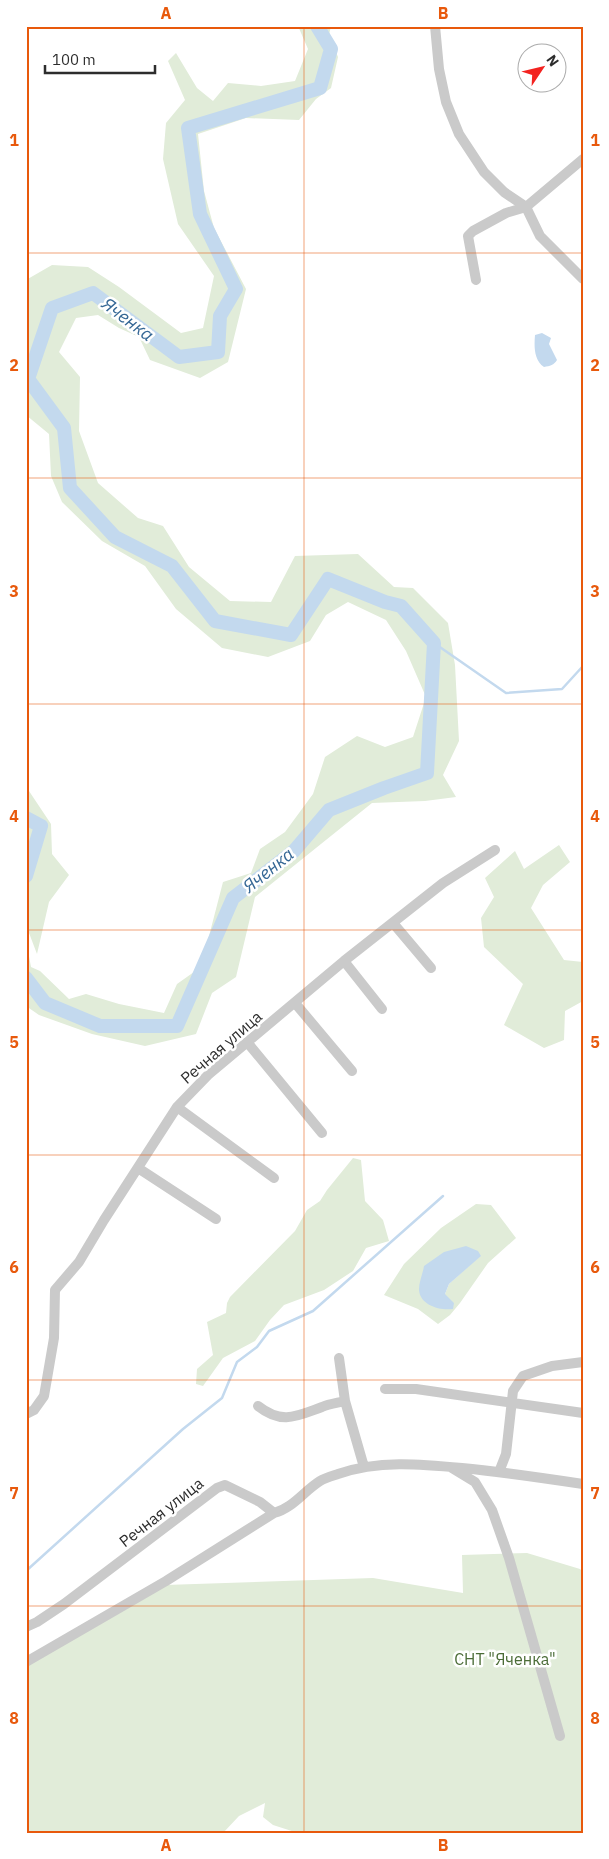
<svg xmlns="http://www.w3.org/2000/svg" width="609" height="1859" font-family="'IBM Plex Sans',sans-serif">
<rect width="100%" height="100%" fill="#fff"/>
<!-- green -->
<path fill="#e1ecd9" fill-rule="evenodd" d="M298,26H331L329,35L338,57L331,88L316,99L299,120L246,118L198,134L204,191L214,228L246,289L228,362L200,378L150,360L139,337L119,328L98,315L76,318L59,352L80,377L79,431L98,483L138,518L163,526L189,567L230,601L271,602L295,556L358,554L394,587L413,588L448,623L455,665L459,741L443,775L456,797L425,801L372,803L255,897L236,977L212,993L196,1034L145,1046L92,1034L39,1015L26,1006V949L28,951L31,967L40,971L69,999L86,994L119,1004L164,1013L177,984L201,967L223,882L251,873L260,849L285,832L313,794L325,757L357,736L385,747L413,737L426,697L406,651L386,620L348,602L326,615L310,641L268,657L222,648L176,609L145,566L102,541L62,502L51,476L49,434L26,415V280L52,265L88,267L119,287L181,333L203,328L214,276L178,224L163,159L166,123L185,100L168,61L176,53L197,88L213,101L228,83L261,86L295,81L308,49Z
M26,773L27,788L51,824L52,854L69,875L49,902L37,954L26,925Z
M559,845L570,862L543,885L531,908L564,960L583,962V1001L565,1011L564,1040L544,1048L504,1025L523,984L484,947L481,918L494,897L485,878L515,851L524,869Z
M353,1158L361,1160L365,1201L383,1220L389,1241L366,1248L353,1271L324,1290L284,1305L270,1320L255,1341L223,1358L203,1386L196,1384L197,1369L213,1355L207,1322L226,1313L227,1303L230,1297L295,1231L307,1210L320,1201L327,1190Z
M476,1204L491,1205L516,1238L488,1263L460,1303L450,1315L438,1324L418,1309L384,1295L404,1264L441,1228ZM444,1252L480,1256L449,1284L445,1294Z
M527,1553L580,1569L583,1572V1833H298L273,1825L263,1817L265,1803L239,1816L223,1833H26V1666L165,1585L373,1578L463,1593L462,1555Z"/>
<!-- water -->
<path fill="#c3d9ee" d="M542,333L551,338L549,344L557,360C554,365 550,366 544,367C534,360 534,347 535,335Z
M466,1246L478,1251L481,1256L449,1284L445,1294L454,1303L453,1309C440,1311 419,1305 419,1289C419,1282 423,1273 424,1266L444,1252Z"/>
<g fill="none" stroke-linecap="round" stroke-linejoin="round">
<!-- stream -->
<path stroke="#c3d9ee" stroke-width="2.5" d="M434,643L506,693L562,689L583,666
M26,1571L183,1429L222,1398L237,1362L257,1347L269,1331L313,1311L443,1196"/>
<!-- river -->
<path stroke="#c3d9ee" stroke-width="14" d="M26,818L41,826L26,876
M26,978L45,1003L100,1026H177L233,898L294,851L329,810L384,788L427,773L434,643L401,606L385,602L328,579L291,635L215,621L172,566L115,537L70,488L64,428L28,379L52,308L93,293L179,357L218,352L220,316L236,289L200,214L188,128L320,88L331,49L317,26"/>
<!-- minor -->
<path stroke="#cacaca" stroke-width="10" d="M435,26L439,69L446,102L459,134L484,172L504,192L526,207L540,236L583,279
M476,280L468,236L473,231L506,213L526,207L583,159
M393,923L431,968
M344,961L382,1009
M295,1003L352,1071
M247,1042L322,1133
M177,1107L274,1178
M138,1168L216,1219
M339,1358L345,1401L364,1467
M385,1389H416L583,1413
M258,1406C282,1425 297,1416 322,1407C329,1404 337,1403 345,1401
M26,1414L34,1410L44,1396L54,1338L55,1290L79,1262L104,1220L177,1107L208,1075L344,961L443,883L495,850
M452,1468L475,1482L492,1510L509,1558L560,1736
M499,1472L506,1454L513,1391L523,1376L552,1366L583,1362
M26,1627L37,1622L64,1604L217,1488L225,1485L260,1502L274,1513
M26,1662L166,1581L274,1513C293,1508 304,1491 320,1481C325,1478 332,1476 338,1474C378,1460 420,1464 462,1468C503,1472 543,1478 583,1484"/>
</g>
<!-- grid -->
<path fill="none" stroke="#e8590c" stroke-width="1" stroke-opacity="0.55" d="M304,26V1833M26,253H583M26,478H583M26,704H583M26,930H583M26,1155H583M26,1380H583M26,1606H583"/>
<g text-anchor="middle" dominant-baseline="central" stroke-width="5" stroke-linejoin="round" paint-order="stroke">
<!-- street labels -->
<g font-size="16" fill="#2d2d2d" stroke="#fff">
<text transform="translate(221 1047) rotate(-41)">Речная улица</text>
<text transform="translate(161 1512) rotate(-38)">Речная улица</text>
</g>
<!-- park labels -->
<g font-size="16" fill="#4b6c37" stroke="#fff">
<text x="505" y="1659">СНТ "Яченка"</text>
</g>
<!-- water labels -->
<g font-size="18" font-style="italic" fill="#356795" stroke="#fff">
<text transform="translate(128 319) rotate(37)">Яченка</text>
<text transform="translate(268 870) rotate(-39)">Яченка</text>
</g>
</g>
<!-- border -->
<rect width="609" height="1859" fill="none" stroke="#ffffff" stroke-width="55"/>
<!-- north arrow -->
<g transform="translate(542 68) rotate(55)"><circle r="24" fill="#ffffff" stroke="#ababab"/>
<path d="M0-4L9 19L0 12L-9 19Z" fill="#f32320"/>
<text y="-8" font-size="14" font-weight="bold" text-anchor="middle" fill="#2d2d2d">N</text>
</g>
<!-- scale -->
<path d="M45 65v8h110v-8" fill="none" stroke="#2d2d2d" stroke-width="2.5"/>
<text x="52" y="65" font-size="15" fill="#2d2d2d" stroke="#ffffff" stroke-width="4" paint-order="stroke">100 m</text>
<rect x="28" y="28" width="554" height="1804" fill="none" stroke="#e8590c" stroke-width="2"/>
<g font-size="16" text-anchor="middle" font-weight="bold" fill="#e8590c">
<text x="166" y="19">A</text>
<text x="443" y="19">B</text>
<text x="14" y="146">1</text>
<text x="595" y="146">1</text>
<text x="14" y="371">2</text>
<text x="595" y="371">2</text>
<text x="14" y="597">3</text>
<text x="595" y="597">3</text>
<text x="14" y="822">4</text>
<text x="595" y="822">4</text>
<text x="14" y="1048">5</text>
<text x="595" y="1048">5</text>
<text x="14" y="1273">6</text>
<text x="595" y="1273">6</text>
<text x="14" y="1499">7</text>
<text x="595" y="1499">7</text>
<text x="14" y="1724">8</text>
<text x="595" y="1724">8</text>
<text x="166" y="1851">A</text>
<text x="443" y="1851">B</text>
</g>
</svg>
